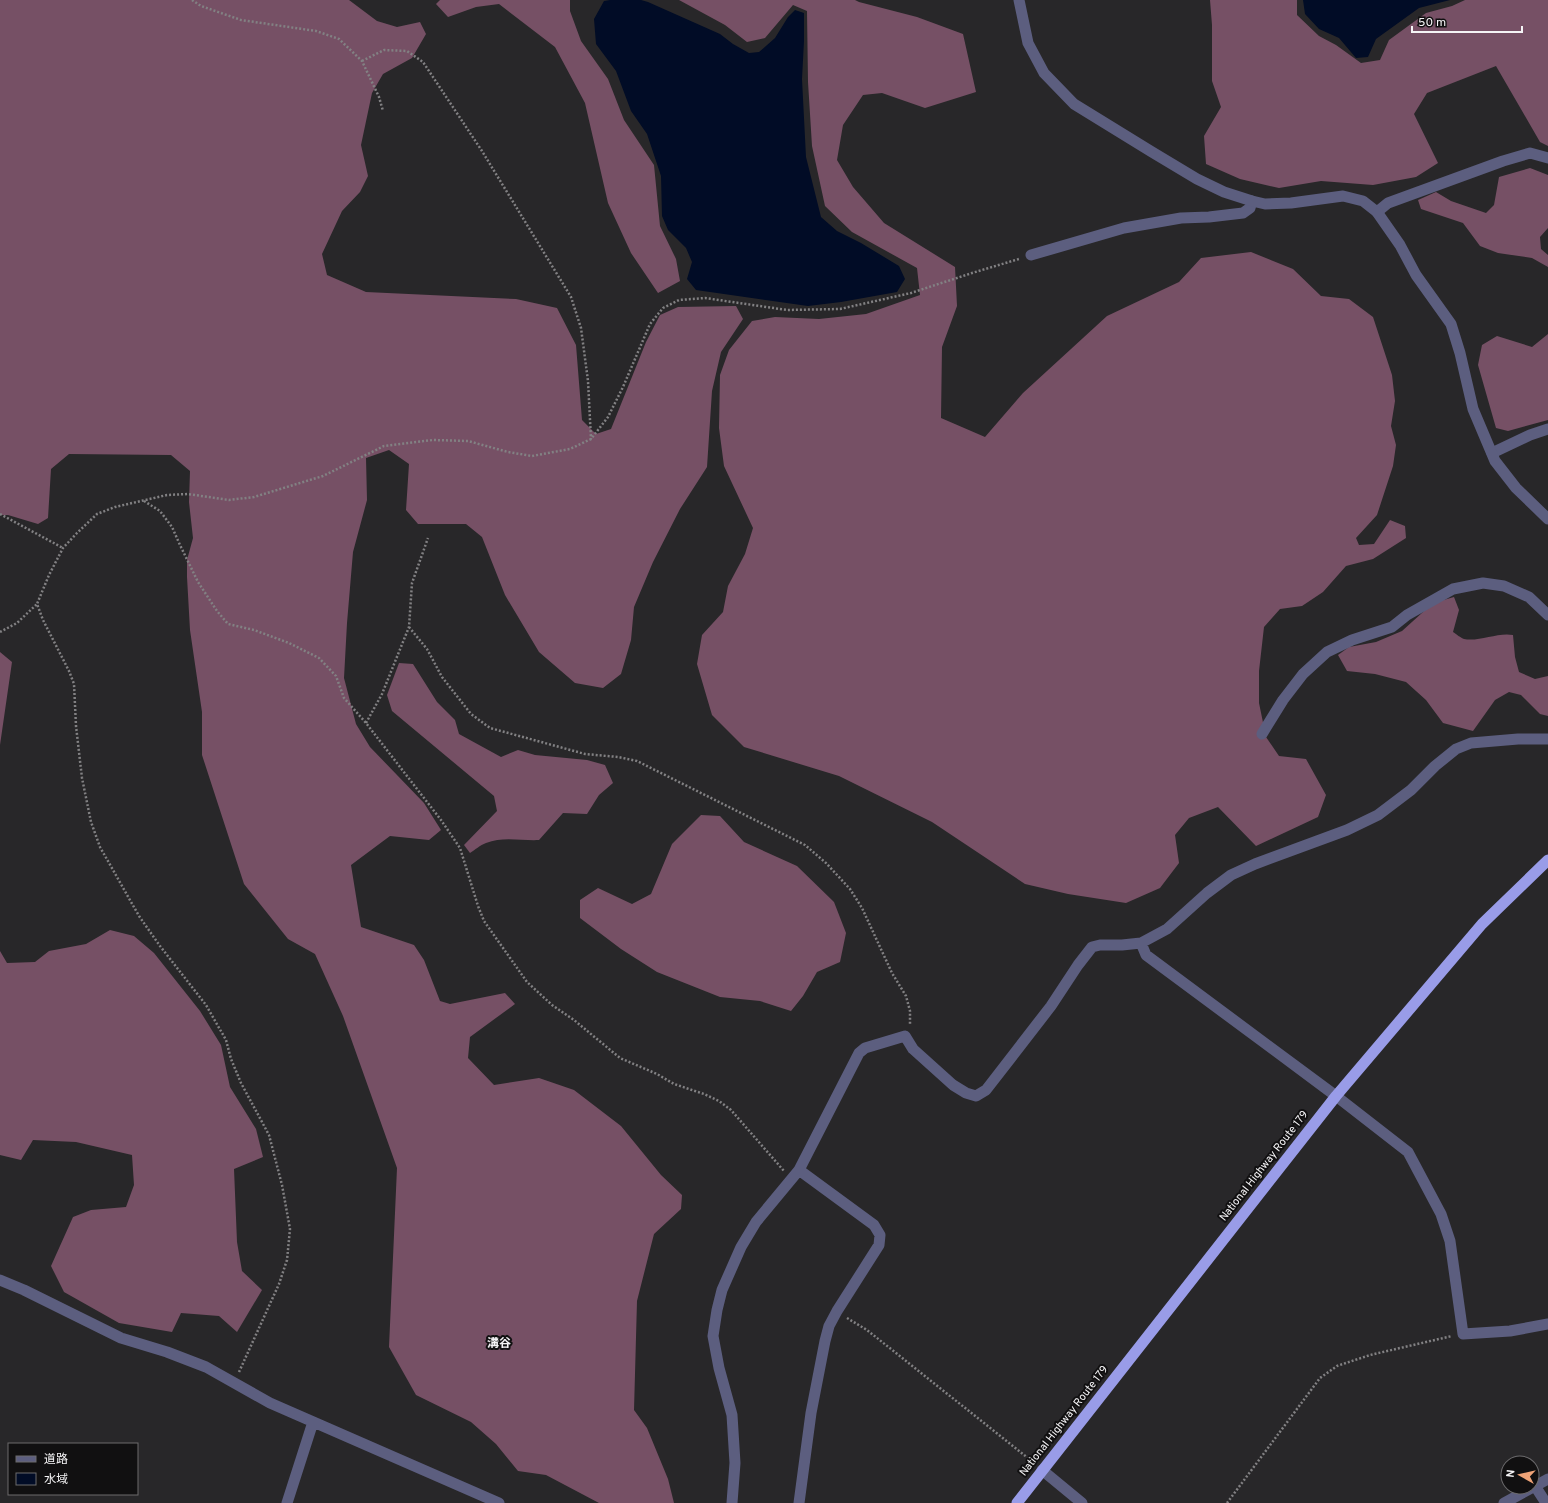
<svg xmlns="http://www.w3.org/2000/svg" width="1548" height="1503" font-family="Overpass,'Noto Sans JP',sans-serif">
<rect width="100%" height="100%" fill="#282729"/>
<!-- forest -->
<path fill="#765065" d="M0,0H349L377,21L397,27L420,22L426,34L412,58L383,74L372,93L361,145L368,176L360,192L342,211L322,254L327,275L366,292L516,299L557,308L576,345L582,420L596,434L611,429L646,342L660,315L678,307L736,306L743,319L721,352L712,391L707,467L680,509L653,562L634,607L631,640L621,674L603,688L575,683L539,652L505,595L482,537L466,524H418L406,510L409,464L389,450L366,458L367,500L353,552L347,623L344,678L356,724L370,747L424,803L441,830L429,840L390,836L351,865L361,927L414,945L424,960L440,1001L450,1004L505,993L515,1004L470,1037L468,1058L494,1085L539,1078L574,1090L621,1126L661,1175L682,1195L681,1209L654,1234L637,1301L634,1410L647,1428L668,1479L674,1503H599L546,1475L518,1471L496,1444L471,1422L416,1395L389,1347L397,1168L343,1016L315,954L288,939L244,884L202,755V712L190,630L187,577V560L193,538L189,502L190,471L171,455L69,454L51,469L48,518L38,524L8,515H0Z
M440,0H570V11L581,41L608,79L624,120L654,165L660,226L676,259L680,281L658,293L631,253L608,203L585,103L555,47L499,4L476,7L448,17L436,4Z
M679,0H855L859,2L917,17L963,34L976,92L925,108L882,93L863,95L843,125L837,160L853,187L884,223L955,267L957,306L942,347L941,418L985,437L1023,393L1107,316L1179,282L1201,258L1251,252L1293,269L1321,296L1349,299L1373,317L1392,375L1395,401L1391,426L1396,445L1393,466L1377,515L1356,538L1359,545L1374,544L1390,520L1405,526L1406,538L1373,559L1346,566L1323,592L1302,606L1280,609L1264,627L1259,671V703L1266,737L1279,756L1306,759L1326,795L1318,817L1256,846L1218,807L1189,818L1175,835L1179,863L1160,888L1126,903L1068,894L1025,884L932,822L839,776L744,747L712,715L697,664L702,635L723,612L728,586L745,554L753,528L724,466L719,428L720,375L729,350L752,321L775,317L819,319L866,314L920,295L917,268L852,232L825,206L812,146L808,82L807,11L793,5L765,38L747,42L725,25Z
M1210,0H1297V15L1319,36L1336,45L1361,63L1380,60L1389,40L1426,13L1452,6L1465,0H1548V146L1540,142L1496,66L1427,93L1414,114L1438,163L1416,177L1373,185L1321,181L1279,188L1240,179L1206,164L1204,136L1221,107L1212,81V25Z
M1530,168L1548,175V228L1540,237L1541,249L1548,255V267L1532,258L1498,253L1480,246L1463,223L1421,209L1418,200L1436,192L1451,201L1486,213L1494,205L1499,177Z
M1548,334V420L1508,431L1496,428L1478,365L1482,345L1497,336L1532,347Z
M1454,597L1459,610L1453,632C1456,634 1461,638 1464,639C1479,642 1498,632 1513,635L1515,657L1519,672L1535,679L1548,676V716L1540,714L1521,695L1509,692L1495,700L1473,731L1443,723L1426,700L1406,682L1375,674L1347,671L1338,655L1349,647L1376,642L1402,631L1433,603Z
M0,652L12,662L0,745Z
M399,663L413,664L437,702L455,720L459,734L501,757L518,750L535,755L587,760L605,765L613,783L599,795L587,814L563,813L539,840C522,841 503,836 486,843C480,845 475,850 470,853L464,845L497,811L494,796L392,711L387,695Z
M701,815L720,816L744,842L797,866L834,902L846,933L840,962L817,972L803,996L791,1011L760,1001L720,997L657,972L621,949L580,918V900L598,888L632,904L651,894L672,844Z
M110,930L134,936L154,953L200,1011L221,1045L230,1087L256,1129L263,1157L234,1169L237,1242L242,1271L262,1290L237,1332L219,1316L181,1313L172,1332L119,1323L64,1292L51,1266L73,1217L91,1210L126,1207L134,1185L132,1155L76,1142L33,1140L21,1160L0,1155V951L7,963L35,962L49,951L86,944Z"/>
<!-- water -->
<path fill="#010c26" d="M610,0H641L648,2L720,34L733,44L749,53L759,52L775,38L788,17L795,10L804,13V41L802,79L806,157L821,217L837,231L861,243L899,266L905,279L897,292L841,302L808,306L696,290L687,279L692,262L686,248L668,230L662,216L661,176L647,134L631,111L616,71L596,44L594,19L604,1Z
M1303,0H1450L1419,8L1376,39L1368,57L1356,58L1339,38L1319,29L1305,14Z"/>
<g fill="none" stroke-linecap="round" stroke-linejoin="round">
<!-- path -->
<path stroke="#828183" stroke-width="2.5" stroke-dasharray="2 2" stroke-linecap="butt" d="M192,0L201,6L241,20L316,31L339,39L362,61L379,97L383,111
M362,61L384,50L407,51L423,62L482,151L571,297L581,328L588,381L591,439
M144,501L160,511L172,527L180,545L198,582L217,611L228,624L254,630L289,643L319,658L336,676L344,698L366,723L441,820L460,848L478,906L484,921L527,982L552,1005L574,1020L620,1058L657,1074L674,1084L704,1094L719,1101L731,1110L784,1171
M0,514L63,548
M409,627L427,649L442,677L471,714L490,728L585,754L618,757L637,761L805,845L826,863L850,889L862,908L892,973L906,996L910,1011V1025
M0,632L17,623L37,604
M366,723L382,694L409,627L412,583L428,538
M847,1318L867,1330L1033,1462
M239,1372L279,1284L287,1260L290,1229L282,1185L269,1135L241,1083L231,1059L226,1040L206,1005L160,946L139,916L100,847L91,822L82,778L76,726L74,684L69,671L43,620L37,604L49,575L63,548L77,533L97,514L115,507L167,495L188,494L229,500L254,497L323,476L384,446L433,440L468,441L508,452L532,456L570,449L591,439L608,417L623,387L650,324L663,308L679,300L705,298L787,310L840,309L911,293L972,273L1019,259
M1227,1503L1320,1378L1337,1366L1370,1355L1452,1336"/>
<!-- minor -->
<path stroke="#5c5e7f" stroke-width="11" d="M1377,212L1388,203L1503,161L1530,153L1548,158
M1031,255L1124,228L1181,218L1209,217L1243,213L1250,208L1252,201
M1492,453L1530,435L1548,429
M1262,734L1283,700L1303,674L1327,652L1352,640L1392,627L1407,615L1453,589L1483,583L1504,586L1529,597L1548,615
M1141,943L1146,955L1336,1096L1408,1152L1441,1214L1450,1241L1463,1334L1510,1331L1548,1324
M799,1170L874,1225L880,1235L879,1245L837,1311L829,1326L825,1341L811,1413L799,1503
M0,1280L24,1290L121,1338L167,1352L206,1367L270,1403L499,1503
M1042,1470L1082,1503
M1535,1486L1546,1503
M287,1503L313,1422
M732,1503L735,1463L732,1415L719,1368L713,1336L717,1310L722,1290L741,1247L756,1222L799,1170L859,1053L865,1048L905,1036L913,1049L953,1085L966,1093L976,1096L986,1090L1051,1006L1078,965L1092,947L1100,945H1122L1141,943L1167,929L1207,893L1231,875L1255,864L1347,830L1378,815L1411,790L1435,766L1456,749L1471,743L1518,739H1548"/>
<!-- tertiary -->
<path stroke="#5c5e7f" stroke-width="11" d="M1019,0L1028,43L1044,73L1074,104L1152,152L1197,179L1224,192L1252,201L1265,204L1291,203L1343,196L1363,201L1377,212L1400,245L1416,275L1451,324L1460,353L1473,409L1495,461L1516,488L1548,519
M1504,1503L1548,1479"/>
<!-- trunk -->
<path stroke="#999ce8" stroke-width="11" d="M1017,1503L1336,1096L1482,924L1548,860"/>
</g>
<g text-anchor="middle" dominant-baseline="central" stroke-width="4" stroke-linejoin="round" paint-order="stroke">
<!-- street labels -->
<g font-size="11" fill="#f5f4f6" stroke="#111011">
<text transform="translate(1264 1166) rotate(-52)">National Highway Route 179</text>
<text transform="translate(1064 1421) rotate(-52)">National Highway Route 179</text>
</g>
<!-- neighbourhood labels -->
<g font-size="12" font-weight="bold" fill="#f5f4f6" stroke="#111011">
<text x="499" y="1344">溝谷</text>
</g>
</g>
<!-- legend -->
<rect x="8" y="1443" width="130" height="52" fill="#111011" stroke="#6c6b6d"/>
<rect x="16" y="1456" width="20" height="6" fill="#5c5e7f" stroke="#6c6b6d"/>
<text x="44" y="1463" font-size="12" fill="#f5f4f6">道路</text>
<rect x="16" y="1473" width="20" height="12" fill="#010c26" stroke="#6c6b6d"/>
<text x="44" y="1483" font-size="12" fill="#f5f4f6">水域</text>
<!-- north arrow -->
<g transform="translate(1520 1475) rotate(278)"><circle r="19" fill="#111011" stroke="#6c6b6d"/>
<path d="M0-3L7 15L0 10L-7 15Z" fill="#efa377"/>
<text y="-6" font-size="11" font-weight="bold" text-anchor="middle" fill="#f5f4f6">N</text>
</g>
<!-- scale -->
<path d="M1412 26v6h110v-6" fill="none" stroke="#f5f4f6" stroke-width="2"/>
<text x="1418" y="26" font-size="12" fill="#f5f4f6" stroke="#111011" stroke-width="3" paint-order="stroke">50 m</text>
</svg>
